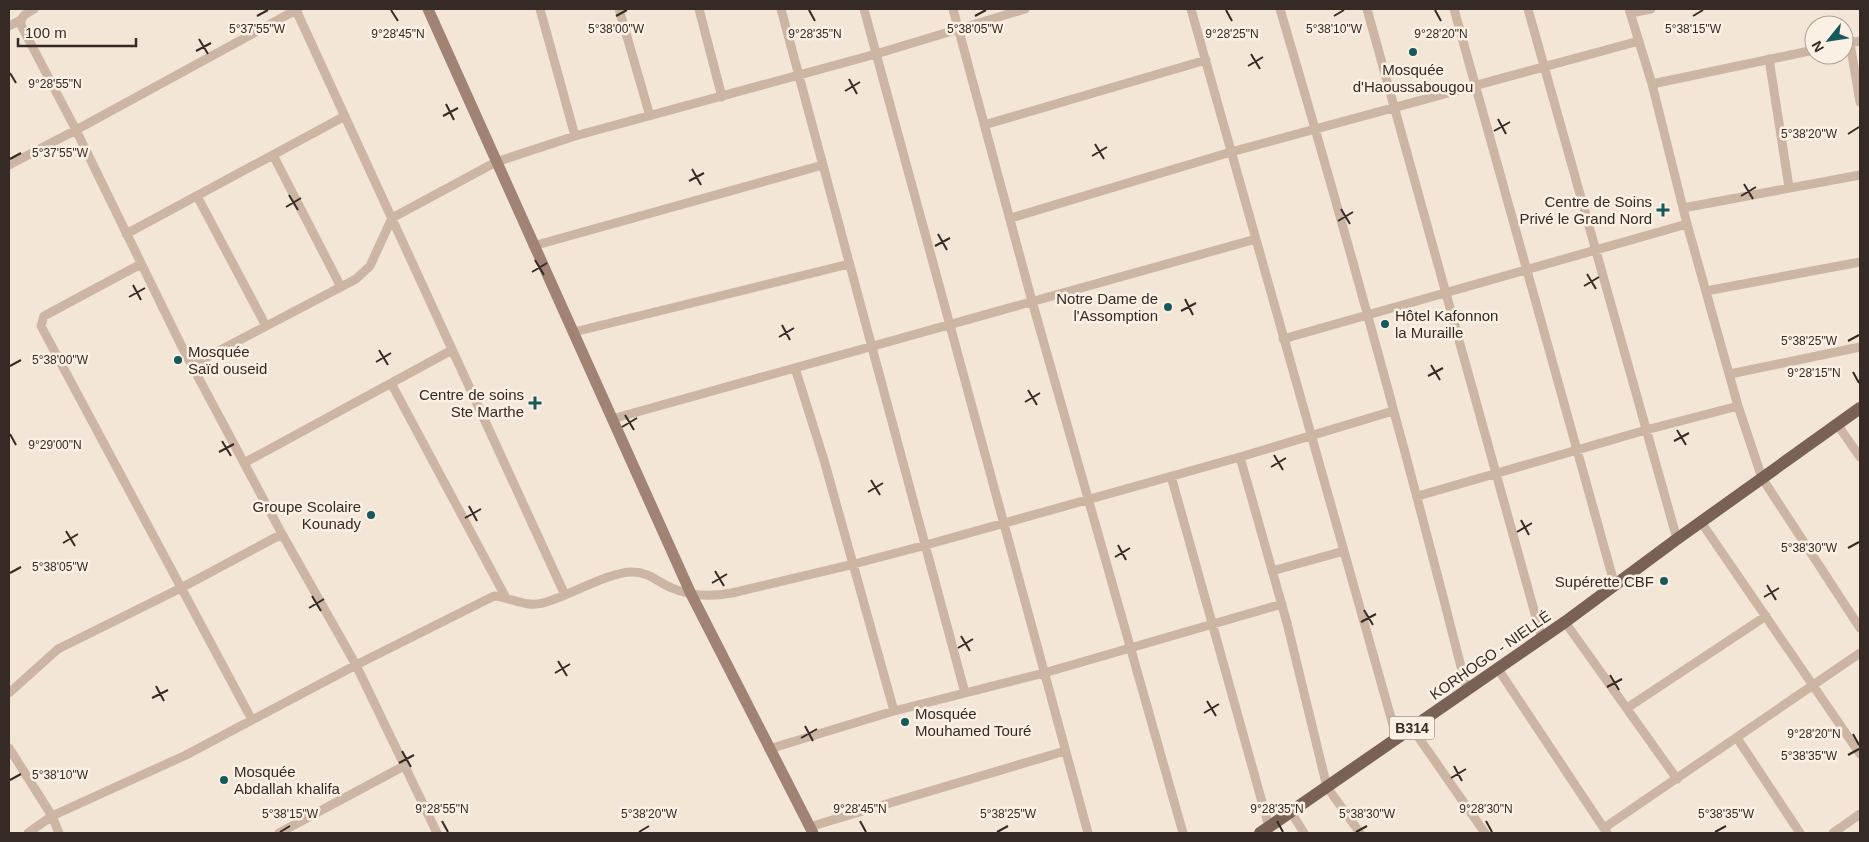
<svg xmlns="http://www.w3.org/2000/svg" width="1869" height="842" font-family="Arial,sans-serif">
<rect width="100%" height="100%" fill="#f3e6d7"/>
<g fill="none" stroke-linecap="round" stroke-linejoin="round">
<!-- street -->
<path stroke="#ccb5a2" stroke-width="9" d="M34,9C27,13 20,16 21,25L76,130L182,347L282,534L356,665L437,833
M540,9L575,136
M619,9L650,116
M699,9L722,97
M781,9L965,693
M864,9L1088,833
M953,9L1032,301L1183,833
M1191,9L1397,739
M1280,9C1347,235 1409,462 1467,690
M1367,9L1542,639
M1454,9L1615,586
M1528,9L1677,539
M1629,9L1652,84L1687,224L1738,406L1762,478L1860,628
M296,10L565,595
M1631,13L1651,9
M9,26L21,20
M1850,43L1860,102
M1844,44L1860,41
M1769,59L1789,187
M1652,84L1814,50
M984,125L1206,60
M273,155L341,287
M9,165L76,130L298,9
M197,196L266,326
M1683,208L1860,175
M1011,218L1231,152L1639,41
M126,234L345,116
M533,246L823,165
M141,264L44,316L41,326L252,720
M1706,291L1860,262
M574,332L849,264
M1283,339L1687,224
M192,365L356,279L370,266L392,218L496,162L575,136L876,54L1025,9
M795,368L824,460L894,711
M1730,374L1860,347
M391,383L505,596
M612,419L1256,239
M1837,424L1860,457
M1240,457L1287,623L1327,787L1360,833
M244,463L452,350
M1171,476L1269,827
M1418,496L1646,430L1738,406
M1701,522L1860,754
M1272,571L1344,551
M1565,622L1677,779
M1498,669L1607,833
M9,693L58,649L181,588L282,534
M1627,708L1766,616
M1412,728L1485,833
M1737,738L1800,833
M9,748L52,816L59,833
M769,749L894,711L1044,673L1282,604
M1291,812L1304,833
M809,827L1065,751
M1604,828L1860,653
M28,833L52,816L186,755L356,665L494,596C510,597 526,608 543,603C567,597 610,571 633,572C649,572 659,583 672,588C692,597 711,597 732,593L854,564L926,545L1240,457L1393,411
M279,833L404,766
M1833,833L1860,814"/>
<!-- secondary -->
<path stroke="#a08373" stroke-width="11" d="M428,9L691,594L813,833"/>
<!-- primary -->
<path stroke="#7a6155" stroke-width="12" d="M1260,833L1565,622L1677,539L1860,408"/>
</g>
<!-- ticks -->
<path fill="none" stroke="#362a25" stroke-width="2" d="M391,10L398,21M809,10L815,21M1226,10L1232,21M1435,10L1441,21M257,16L268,10M616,16L627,10M975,16L986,10M1334,16L1344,10M1693,16L1703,10M199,39L208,54M196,51L211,43M1251,54L1260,69M1248,66L1263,57M10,73L16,83M849,79L857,94M845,91L860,82M446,104L454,120M443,116L458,108M1498,119L1506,134M1494,131L1510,122M1848,134L1859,127M1095,144L1104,159M1092,156L1107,147M10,159L21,153M692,169L701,185M689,181L704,173M1744,184L1753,199M289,195L298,210M1741,196L1756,187M286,207L301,198M1341,209L1350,224M1338,221L1353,212M938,234L947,250M935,246L950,238M535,260L544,275M532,272L547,263M1587,274L1596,289M133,285L141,300M1584,286L1599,277M129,297L145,288M1185,299L1193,315M1181,311L1196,303M782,325L790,340M779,337L794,328M1848,341L1859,335M379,350L388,365M376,362L391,353M1431,365L1440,380M10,366L21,360M1853,372L1859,383M1428,376L1443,368M1028,390L1037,405M1025,402L1040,393M625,415L634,430M622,427L637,418M1677,430L1686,445M10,434L16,445M222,441L231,456M1674,441L1689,433M219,452L234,444M1274,455L1283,470M1271,467L1286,458M871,480L880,495M868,492L883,483M469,506L477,521M465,518L481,509M1521,520L1529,535M66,531L75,546M1517,532L1532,523M63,543L78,534M1118,545L1126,560M1848,548L1859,542M1115,557L1130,548M715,571L724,586M10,573L21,567M712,583L727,574M1767,585L1776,600M312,596L321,611M1764,597L1779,588M309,608L324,599M1364,610L1373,625M1361,622L1376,614M961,636L970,651M958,648L973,639M558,661L567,676M555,673L570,664M1610,675L1619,690M156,686L164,701M1607,687L1622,679M152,698L168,690M1207,701L1216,716M1204,713L1219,704M805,726L813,741M1853,734L1859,745M801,738L817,729M402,751L411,767M1848,755L1859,749M399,763L414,755M1454,766L1462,781M1451,778L1466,769M10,780L21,774M442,821L448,832M860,821L866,832M1277,821L1283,832M1486,821L1492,832M280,832L290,826M639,832L649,826M997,832L1008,826M1356,832L1367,826M1715,832L1726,826"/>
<!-- markers -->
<g fill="#17585b" stroke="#fbf0e4" stroke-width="2">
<circle cx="1413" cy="52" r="5"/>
<path d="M1660.5 202.5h5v5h5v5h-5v5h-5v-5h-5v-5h5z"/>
<circle cx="1168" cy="307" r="5"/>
<circle cx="1385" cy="324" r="5"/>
<circle cx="178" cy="360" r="5"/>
<path d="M532.5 395.5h5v5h5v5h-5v5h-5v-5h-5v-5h5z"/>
<circle cx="371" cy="515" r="5"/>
<circle cx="1664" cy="581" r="5"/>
<circle cx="905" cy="722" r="5"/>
<circle cx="224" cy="780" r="5"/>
</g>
<g text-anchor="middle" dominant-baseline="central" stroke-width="5" stroke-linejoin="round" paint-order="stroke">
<!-- shield labels -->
<rect fill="#fbf0e4" stroke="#71655e" stroke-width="1" x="1389.5" y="716.5" width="45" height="23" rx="4"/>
<g font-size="14" font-weight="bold" fill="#362a25">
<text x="1412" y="728">B314</text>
</g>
<!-- poi labels -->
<g font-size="15" fill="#362a25" stroke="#fbf0e4" text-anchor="end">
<text x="1413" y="69" text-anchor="middle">Mosquée<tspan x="1413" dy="17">d'Haoussabougou</tspan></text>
<text x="1652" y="201">Centre de Soins<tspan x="1652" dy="17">Privé le Grand Nord</tspan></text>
<text x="1158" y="298">Notre Dame de<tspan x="1158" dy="17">l'Assomption</tspan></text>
<text x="1395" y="315" text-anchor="start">Hôtel Kafonnon<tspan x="1395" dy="17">la Muraille</tspan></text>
<text x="188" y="351" text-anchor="start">Mosquée<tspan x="188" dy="17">Saïd ouseid</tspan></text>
<text x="524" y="394">Centre de soins<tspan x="524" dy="17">Ste Marthe</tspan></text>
<text x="361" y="506">Groupe Scolaire<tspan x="361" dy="17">Kounady</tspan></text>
<text x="1654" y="581">Supérette CBF</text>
<text x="915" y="713" text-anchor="start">Mosquée<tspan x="915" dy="17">Mouhamed Touré</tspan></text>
<text x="234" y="771" text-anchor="start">Mosquée<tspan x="234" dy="17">Abdallah khalifa</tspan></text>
</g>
<!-- street labels -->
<g font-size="15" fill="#362a25" stroke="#fbf0e4">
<text transform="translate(1490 655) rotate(-35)">KORHOGO - NIELLÉ</text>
</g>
</g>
<g font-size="12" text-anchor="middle" fill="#362a25" stroke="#fbf0e4" stroke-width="5" stroke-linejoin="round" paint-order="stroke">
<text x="257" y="33">5°37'55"W</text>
<text x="616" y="33">5°38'00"W</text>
<text x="975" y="33">5°38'05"W</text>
<text x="1334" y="33">5°38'10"W</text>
<text x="1693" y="33">5°38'15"W</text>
<text x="398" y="38">9°28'45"N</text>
<text x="815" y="38">9°28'35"N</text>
<text x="1232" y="38">9°28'25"N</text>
<text x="1441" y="38">9°28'20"N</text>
<text x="55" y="88">9°28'55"N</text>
<text x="1809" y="138">5°38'20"W</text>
<text x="60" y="157">5°37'55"W</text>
<text x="1809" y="345">5°38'25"W</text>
<text x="60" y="364">5°38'00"W</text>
<text x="1814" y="377">9°28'15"N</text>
<text x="55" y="449">9°29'00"N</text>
<text x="1809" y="552">5°38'30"W</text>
<text x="60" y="571">5°38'05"W</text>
<text x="1814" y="738">9°28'20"N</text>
<text x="1809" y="760">5°38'35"W</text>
<text x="60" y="779">5°38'10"W</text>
<text x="442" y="813">9°28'55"N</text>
<text x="860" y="813">9°28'45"N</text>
<text x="1277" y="813">9°28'35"N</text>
<text x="1486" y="813">9°28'30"N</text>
<text x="290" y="818">5°38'15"W</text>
<text x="649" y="818">5°38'20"W</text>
<text x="1008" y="818">5°38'25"W</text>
<text x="1367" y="818">5°38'30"W</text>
<text x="1726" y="818">5°38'35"W</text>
</g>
<!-- border -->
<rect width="1869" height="842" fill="none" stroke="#362a25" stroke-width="20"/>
<!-- north arrow -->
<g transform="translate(1829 40) rotate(240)"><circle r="24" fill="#fbf0e4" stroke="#aca198"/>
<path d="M0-4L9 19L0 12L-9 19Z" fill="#17585b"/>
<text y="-8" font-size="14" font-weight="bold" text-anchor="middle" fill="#362a25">N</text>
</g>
<!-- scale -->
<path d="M18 38v8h118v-8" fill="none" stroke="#362a25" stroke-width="2.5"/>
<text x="25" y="38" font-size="15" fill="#362a25" stroke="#fbf0e4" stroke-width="4" paint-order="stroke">100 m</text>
</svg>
